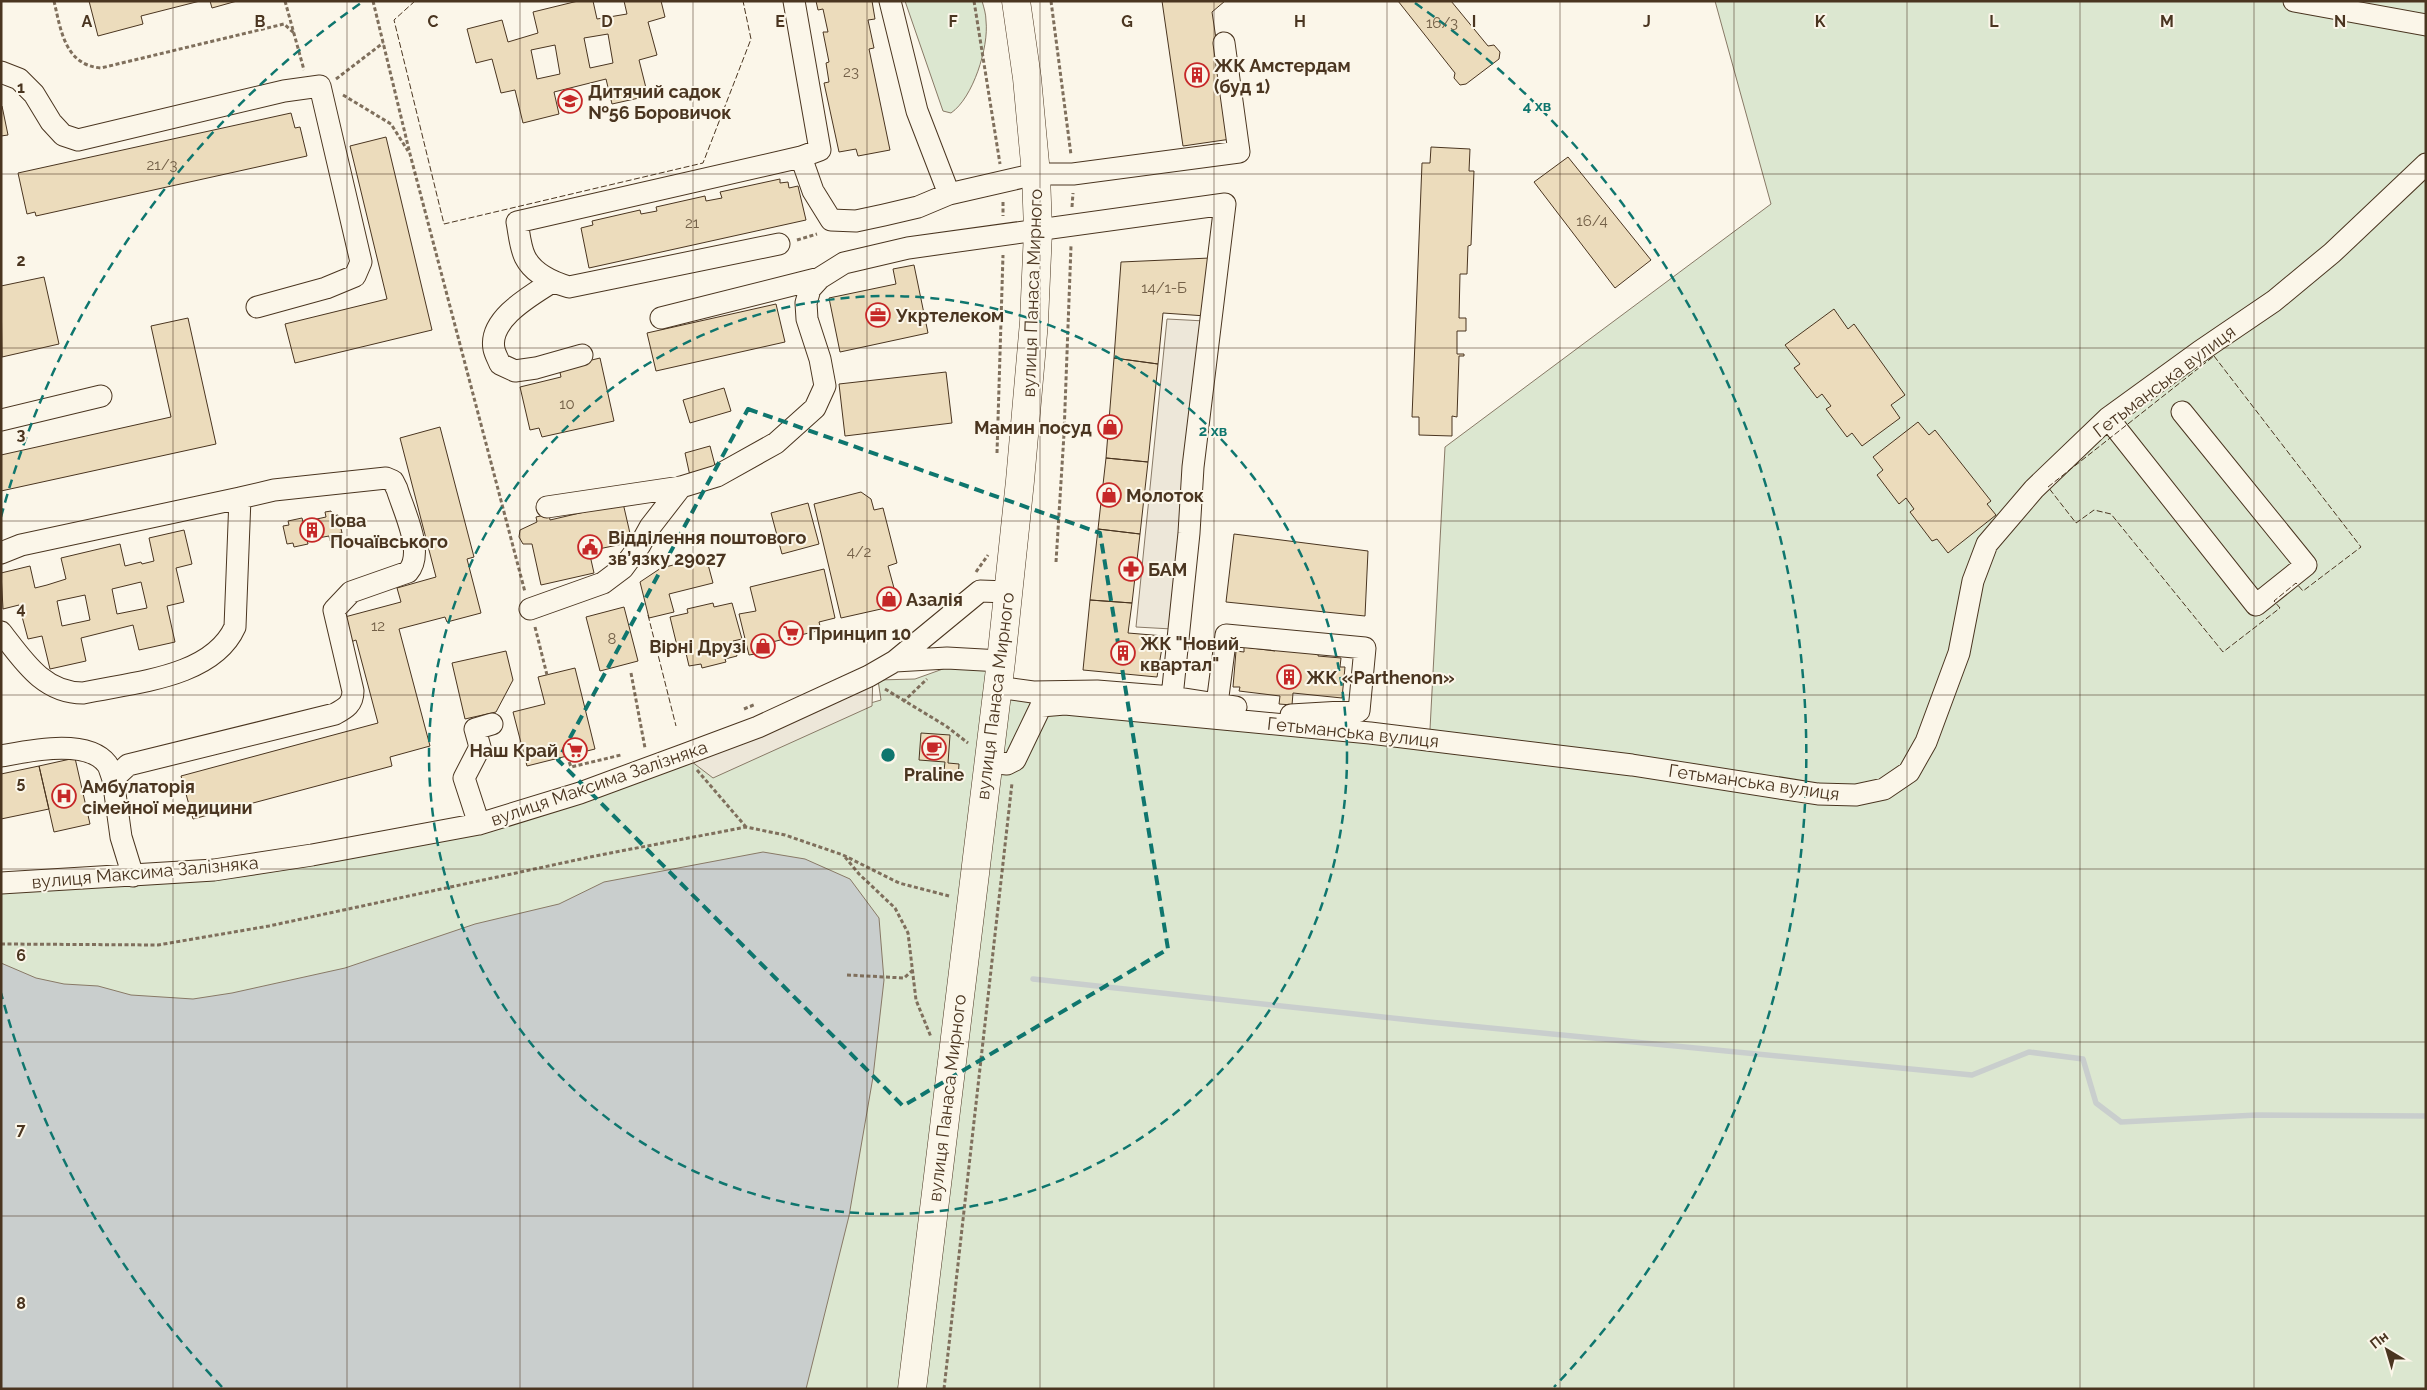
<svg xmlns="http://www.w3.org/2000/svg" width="2427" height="1390" font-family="Raleway,sans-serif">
<rect width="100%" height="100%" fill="#fbf6e9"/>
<!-- green -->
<path fill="#dce7d0" stroke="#887966" d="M905,1H982C984,8 986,14 986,21C989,47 973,98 951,113L943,111Z
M1715,1H2426V1389H921L1005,696L1429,748L1445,447L1771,204Z
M954,665L987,671L903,1389H1V892L313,864L881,700L878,680L915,679Z"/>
<!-- parking -->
<path fill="#ede7d9" stroke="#887966" d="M1167,319L1205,321L1172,629L1136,627Z
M873,673L872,706L713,778L683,755Z"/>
<!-- water -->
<path fill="#c9cecd" stroke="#887966" d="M763,852L805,859L850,879L879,918L884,980L873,1077L849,1216L806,1389H1V963L36,978L64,984L98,986L131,995L193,999L232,993L345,968L475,924L559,904L604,882Z"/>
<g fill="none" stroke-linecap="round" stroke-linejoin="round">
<!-- stream -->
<path stroke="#c9cecd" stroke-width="5.5" d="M1033,979L1429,1022L1972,1075L2029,1052L2083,1059L2096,1103L2121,1122L2257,1115L2426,1116"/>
</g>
<!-- building -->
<path fill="#ecdcbc" stroke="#4a3520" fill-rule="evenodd" d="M89,1H200L141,16L143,24L98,36Z
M210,1H237L212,8Z
M578,1H593L597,19L627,14L624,1H661L665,17L648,22L657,55L639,60L648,96L612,104L606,79L554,92L559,114L523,123L515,90L501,93L492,59L476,63L467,29L502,20L508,42L538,33L533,12ZM608,34L613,63L590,68L584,38ZM555,45L560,74L537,79L531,50Z
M816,1H872L875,19L868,20L874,48L869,49L890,150L858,156L856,149L839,152L824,83L829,82L826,63L829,62L823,32H828L823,9L818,10Z
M1162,1H1225L1212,12L1231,139L1183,146Z
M1398,1H1451L1488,46L1494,45L1500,52L1499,59L1466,84L1460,85L1454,78L1455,73Z
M2,106L8,135L1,136V106Z
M291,113L295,128L300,127L307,156L36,216L35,212L27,214L18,173Z
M386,137L432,330L295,363L285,324L387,299L350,146Z
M1431,147L1470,149L1469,171H1474L1471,245L1468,246L1467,274H1460L1459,318H1466V331H1457V354H1464V356H1459L1457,417L1452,416V436L1419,435V417H1412L1422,163H1430Z
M1568,157L1651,260L1615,288L1534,182Z
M780,179V183L788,182L789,188L798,186L806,220L589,268L581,228L593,225L592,221L640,210L641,214L657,211L656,207L705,196L706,201L722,198L720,192Z
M1210,258L1206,316L1163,313L1158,364L1114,358L1121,262Z
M914,265L928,333L840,352L829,298L896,284L893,269Z
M44,277L59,344L2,357L1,286Z
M776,304L785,342L656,371L647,333Z
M1834,309L1848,329L1854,324L1905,395L1891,405L1900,418L1862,446L1852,433L1847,437L1826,409L1831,406L1822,394L1817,398L1794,368L1800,364L1785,345Z
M188,318L216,444L1,491V455L171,417L151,326Z
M600,358L614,421L542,437L539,428L530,430L520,387L561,377L559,368Z
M1114,358L1158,364L1148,462L1106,458Z
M946,372L952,423L845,436L839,384Z
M724,388L731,411L690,423L683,400Z
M1918,422L1929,435L1935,430L1991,501L1987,504L1996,515L1948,553L1937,539L1932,541L1910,512L1914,509L1906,498L1899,504L1877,475L1883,470L1873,457Z
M440,427L474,557L467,559L481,613L447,622L445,617L399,629L430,746L390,757L392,766L193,819L181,776L378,723L356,640L348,643L341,618L401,602L397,588L436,577L400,438Z
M710,446L716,469L690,476L685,453Z
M1106,458L1148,462L1140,534L1098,529Z
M861,492L871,499L874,510L883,508L897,563L888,566L897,599L890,607L841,618L814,504Z
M623,503L632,542L589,551L594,573L541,585L532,544H523L519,537L520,530L537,522L536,517L549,514L550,520Z
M808,503L819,544L782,554L771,513Z
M331,511L332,516L338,515L342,533L335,534L336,540L330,541L329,536L307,540L308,544L294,547L293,543L287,544L283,526L289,525L288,521L302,518L303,522L326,517L325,512Z
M1098,529L1140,534L1132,603L1090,600Z
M184,530L192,564L176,568L184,602L167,606L175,642L139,650L133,625L81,638L86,661L50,669L42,636L28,639L19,605L3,609L1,573L30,566L35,588L47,585L66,579L61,558L120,544L125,566L141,562L142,564L154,561L149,538ZM141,582L147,608L117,614L112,589ZM85,595L90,620L62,626L57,601Z
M1234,534L1368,551L1365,616L1226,602Z
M706,557L713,583L669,594L674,612L649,618L640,582L661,568Z
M824,569L835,618L819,622L821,630L764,644L766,652L749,655L739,614L756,611L750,587Z
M1090,600L1132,603L1128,633L1164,636L1157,677L1083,670Z
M713,603L714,607L732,603L742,639L733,641L737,656L725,659L726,662L702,668L701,664L689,666L686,653L679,654L670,617L688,613L687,609Z
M624,607L638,661L600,671L586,617Z
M1275,646L1319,650L1318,656L1341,658L1340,667H1345L1342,698L1293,693L1292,705L1279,704L1280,696L1239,691L1240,687H1233L1236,651L1244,652V647L1275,651Z
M506,651L513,680L496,712L465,719L452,663Z
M575,668L595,749L527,766L513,712L545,704L538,677Z
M921,733L950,735L948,763L959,764L958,780L943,779L945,762L919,760Z
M75,758L90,824L54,832L39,766Z
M39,766L49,809L1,819V774Z"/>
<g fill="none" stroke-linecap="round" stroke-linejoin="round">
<!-- minor casing -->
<g stroke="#4a3520" stroke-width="23">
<path id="minor" d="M794,1L820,150L801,157L813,191L831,220L856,221L884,215L918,207L949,194L1036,174H1073L1239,152L1224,43
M890,1L917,111L949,194
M2294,1L2426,25
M1,72L19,79L34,94L51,122L63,135L78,140L284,91L320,86L361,262L355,276L326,288L257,307
M779,244L569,287C552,282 533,273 525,257C520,247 519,232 517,222L801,157
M552,282C532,295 488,319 494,349C495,354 498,359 500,364L515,371L536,368L582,355
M661,318L820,278
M2108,418L2256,605L2306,565L2182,412
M1,420L101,396
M547,507L681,487L717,476L776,443L815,408L825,386L820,359L807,319L806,303L810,289L820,278L844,263L908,248L1225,204L1193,467L1189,533L1172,697L1097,691L1033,692L997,687
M1,553L21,545L240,498L235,627C212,678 133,682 83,693C43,693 23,660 1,632
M530,609L603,583L623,568L640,545L650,527L681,487
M895,661L947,658L1001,661
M1172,697L1236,707
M1217,704L1226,635L1365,648L1359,711L1291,715
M1,756C29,751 87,738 107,764C110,768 111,775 113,779
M987,762L1007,764L1015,760L1041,706L1065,704L1370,733L1632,765L1818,794L1856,795L1884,789L1909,772L1926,742L1959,653L1973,581L1987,544L2034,489L2108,418L2199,352L2274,301L2332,253L2426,164
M479,824L464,778L480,747L475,729L492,724
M133,876L121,837L113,779L128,765L335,714C346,708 353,704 353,691L334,610L351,592L408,572C425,553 404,512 397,489L393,481L386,478L274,490L240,498
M1,883L214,870L312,855L479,824L580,793L683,755L758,727L869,676L895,661L980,591L1008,592"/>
</g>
<!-- major casing -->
<g stroke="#4a3520" stroke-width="29">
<path id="major" d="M912,1389L1001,661L1020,481L1034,322L1038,231L1036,174L1027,78L1016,1"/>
</g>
<!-- path -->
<path stroke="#7f6f5c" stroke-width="3" stroke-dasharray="4 2.5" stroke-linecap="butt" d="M54,1C61,31 65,65 101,68L284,24L294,33
M285,1L304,70
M373,1L410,154L525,592
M974,1L1000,164
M1051,1L1071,155
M336,79L383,43
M343,95L391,124L408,151
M1003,202V216
M1072,207L1073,193
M797,240L817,234
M997,453L1003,255
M1056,562L1064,434L1071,246
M976,572L988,555
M535,627L547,675
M631,673L645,748
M885,689L946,726L968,743
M903,702L927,679
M744,709L756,704
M567,756L571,767L621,755
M697,770L746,827
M845,857L859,874L895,908L908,933L916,1000L931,1037
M1,944L158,945L269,926L595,856L746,827L785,835L843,855L899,883L949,896
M847,975L904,978L913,970
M944,1389L1012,783"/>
<!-- minor -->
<use href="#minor" stroke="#fbf6e9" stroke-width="21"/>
<!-- major -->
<use href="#major" stroke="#fbf6e9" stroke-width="28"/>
<!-- fence -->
<path stroke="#4a3520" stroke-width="1" stroke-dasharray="6 2.5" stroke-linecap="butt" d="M415,1L394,20L444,224L703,163L751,39L743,1
M2214,356L2361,547L2303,591L2296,583L2274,601L2280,608L2223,652L2111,514L2094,510L2076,523L2048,487Z
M648,615L676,726"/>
</g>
<!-- marked area -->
<path fill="none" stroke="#0f766e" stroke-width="4" stroke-dasharray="10 6" stroke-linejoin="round" d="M748,409L1100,533L1168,949L903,1106L558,760Z"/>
<!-- grid -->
<path fill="none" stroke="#4a3520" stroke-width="1" stroke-opacity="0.55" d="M173,1V1389M347,1V1389M520,1V1389M693,1V1389M867,1V1389M1040,1V1389M1214,1V1389M1387,1V1389M1560,1V1389M1734,1V1389M1907,1V1389M2080,1V1389M2254,1V1389M1,174H2426M1,348H2426M1,521H2426M1,695H2426M1,869H2426M1,1042H2426M1,1216H2426"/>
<!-- distance rings -->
<g fill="none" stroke="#0f766e" stroke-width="2.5" stroke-dasharray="9 6">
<circle cx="888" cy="755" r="459"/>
<path d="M222 1387A918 918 0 0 1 1 993M1 517A918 918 0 0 1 361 3M1415 3A918 918 0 0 1 1554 1387"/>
</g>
<!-- icons -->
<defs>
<g id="building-ring" transform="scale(1.25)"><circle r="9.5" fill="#fbf6e9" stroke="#c62828" stroke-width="1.5"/><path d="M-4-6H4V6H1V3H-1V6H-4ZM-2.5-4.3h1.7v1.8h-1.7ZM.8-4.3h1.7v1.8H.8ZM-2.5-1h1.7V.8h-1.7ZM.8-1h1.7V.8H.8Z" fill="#c62828"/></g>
<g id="school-ring" transform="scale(1.25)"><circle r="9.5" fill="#fbf6e9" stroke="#c62828" stroke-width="1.5"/><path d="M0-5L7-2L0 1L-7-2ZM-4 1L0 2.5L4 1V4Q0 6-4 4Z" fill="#c62828"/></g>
<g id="office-ring" transform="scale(1.25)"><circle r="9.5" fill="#fbf6e9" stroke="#c62828" stroke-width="1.5"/><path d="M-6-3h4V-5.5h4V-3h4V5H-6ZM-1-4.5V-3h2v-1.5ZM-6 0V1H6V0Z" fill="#c62828"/></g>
<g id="shop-ring" transform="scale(1.25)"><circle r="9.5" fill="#fbf6e9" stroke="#c62828" stroke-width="1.5"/><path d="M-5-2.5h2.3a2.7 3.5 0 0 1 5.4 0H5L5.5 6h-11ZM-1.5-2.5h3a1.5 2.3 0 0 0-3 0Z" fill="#c62828"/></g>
<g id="civic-ring" transform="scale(1.25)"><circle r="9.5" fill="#fbf6e9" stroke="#c62828" stroke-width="1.5"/><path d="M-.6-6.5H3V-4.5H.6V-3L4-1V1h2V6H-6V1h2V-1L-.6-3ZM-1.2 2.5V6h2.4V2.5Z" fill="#c62828"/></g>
<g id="pharmacy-ring" transform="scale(1.25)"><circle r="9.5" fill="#fbf6e9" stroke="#c62828" stroke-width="1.5"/><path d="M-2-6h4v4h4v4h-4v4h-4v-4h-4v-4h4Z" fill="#c62828"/></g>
<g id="supermarket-ring" transform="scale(1.25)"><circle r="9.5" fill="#fbf6e9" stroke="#c62828" stroke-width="1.5"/><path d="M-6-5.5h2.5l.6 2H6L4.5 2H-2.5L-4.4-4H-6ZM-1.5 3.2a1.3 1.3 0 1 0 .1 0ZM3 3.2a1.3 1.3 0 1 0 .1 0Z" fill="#c62828"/></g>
<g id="cafe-ring" transform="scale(1.25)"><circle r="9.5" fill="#fbf6e9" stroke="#c62828" stroke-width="1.5"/><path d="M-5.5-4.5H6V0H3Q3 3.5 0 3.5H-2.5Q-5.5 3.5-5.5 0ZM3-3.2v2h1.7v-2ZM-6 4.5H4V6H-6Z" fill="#c62828"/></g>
<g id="hospital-ring" transform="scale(1.25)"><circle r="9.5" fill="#fbf6e9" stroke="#c62828" stroke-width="1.5"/><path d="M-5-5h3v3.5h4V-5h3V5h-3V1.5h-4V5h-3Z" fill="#c62828"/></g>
</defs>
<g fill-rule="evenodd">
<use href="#building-ring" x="1197" y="75"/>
<use href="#school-ring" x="570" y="101"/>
<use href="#office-ring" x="878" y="315"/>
<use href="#shop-ring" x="1110" y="427"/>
<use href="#shop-ring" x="1109" y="495"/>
<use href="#building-ring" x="312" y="530"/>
<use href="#civic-ring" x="590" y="547"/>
<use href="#pharmacy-ring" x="1131" y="569"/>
<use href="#shop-ring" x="889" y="599"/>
<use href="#supermarket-ring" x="791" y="633"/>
<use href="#shop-ring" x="763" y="646"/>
<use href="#building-ring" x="1123" y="653"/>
<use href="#building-ring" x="1289" y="677"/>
<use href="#cafe-ring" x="934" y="748"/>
<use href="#supermarket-ring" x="575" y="750"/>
<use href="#hospital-ring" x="64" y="796"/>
</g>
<g text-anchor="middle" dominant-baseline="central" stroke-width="4" stroke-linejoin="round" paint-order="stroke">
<!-- number labels -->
<g font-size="15" fill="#725f47">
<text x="1442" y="23">16/3</text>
<text x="851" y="72">23</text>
<text x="162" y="165">21/3</text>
<text x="1592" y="221">16/4</text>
<text x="692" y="223">21</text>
<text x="1164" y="288">14/1-Б</text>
<text x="567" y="404">10</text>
<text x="859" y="552">4/2</text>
<text x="378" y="626">12</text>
<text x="612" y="639">8</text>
</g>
<!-- poi labels -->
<g font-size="18" font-weight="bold" fill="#4a3520" stroke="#fbf6e9" text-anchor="start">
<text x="1214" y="65">ЖК Амстердам<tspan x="1214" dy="21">(буд 1)</tspan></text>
<text x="588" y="91">Дитячий садок<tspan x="588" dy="21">№56 Боровичок</tspan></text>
<text x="896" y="315">Укртелеком</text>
<text x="1092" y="427" text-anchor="end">Мамин посуд</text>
<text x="1126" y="495">Молоток</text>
<text x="330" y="520">Іова<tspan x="330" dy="21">Почаївського</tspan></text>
<text x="608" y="537">Відділення поштового<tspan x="608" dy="21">зв’язку 29027</tspan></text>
<text x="1148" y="569">БАМ</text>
<text x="906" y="599">Азалія</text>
<text x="808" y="633">Принцип 10</text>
<text x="1140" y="643">ЖК "Новий<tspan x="1140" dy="21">квартал"</tspan></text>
<text x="746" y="646" text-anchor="end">Вірні Друзі</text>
<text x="1306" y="677">ЖК «Parthenon»</text>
<text x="558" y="750" text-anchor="end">Наш Край</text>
<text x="934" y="774" text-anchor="middle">Praline</text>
<text x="82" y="786">Амбулаторія<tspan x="82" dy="21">сімейної медицини</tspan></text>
</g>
<!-- street labels -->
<g font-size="18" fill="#4a3520" stroke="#fbf6e9">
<text transform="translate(1032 293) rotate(-88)">вулиця Панаса Мирного</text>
<text transform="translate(2164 381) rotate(-37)">Гетьманська вулиця</text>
<text transform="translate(995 696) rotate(-83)">вулиця Панаса Мирного</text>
<text transform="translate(1353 732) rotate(6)">Гетьманська вулиця</text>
<text transform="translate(1754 782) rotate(8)">Гетьманська вулиця</text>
<text transform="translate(599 783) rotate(-19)">вулиця Максима Залізняка</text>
<text transform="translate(145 872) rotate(-5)">вулиця Максима Залізняка</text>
<text transform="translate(947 1098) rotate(-83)">вулиця Панаса Мирного</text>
</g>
</g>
<g font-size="16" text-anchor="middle" font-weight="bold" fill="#4a3520" stroke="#fbf6e9" stroke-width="4" stroke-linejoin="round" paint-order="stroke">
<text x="87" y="27">A</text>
<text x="260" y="27">B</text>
<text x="433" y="27">C</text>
<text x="607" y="27">D</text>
<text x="780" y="27">E</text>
<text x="953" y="27">F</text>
<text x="1127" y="27">G</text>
<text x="1300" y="27">H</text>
<text x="1474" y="27">I</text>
<text x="1647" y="27">J</text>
<text x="1820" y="27">K</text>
<text x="1994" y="27">L</text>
<text x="2167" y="27">M</text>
<text x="2340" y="27">N</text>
<text x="21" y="93">1</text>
<text x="21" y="266">2</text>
<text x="21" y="440">3</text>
<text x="21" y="614">4</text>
<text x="21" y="788">5</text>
<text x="21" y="961">6</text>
<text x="21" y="1135">7</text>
<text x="21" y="1309">8</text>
</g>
<circle cx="888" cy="755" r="8" fill="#0f766e" stroke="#fbf6e9" stroke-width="2.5"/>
<g font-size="15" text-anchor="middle" font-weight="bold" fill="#0f766e" stroke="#fbf6e9" stroke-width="4" stroke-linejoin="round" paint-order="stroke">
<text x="1537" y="111">4 хв</text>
<text x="1213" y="436">2 хв</text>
</g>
<!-- border -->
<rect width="2427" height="1390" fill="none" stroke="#4a3520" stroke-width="5"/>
<!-- north arrow -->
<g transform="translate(2387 1350) rotate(322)" stroke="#fbf6e9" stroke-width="4" paint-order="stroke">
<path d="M0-4L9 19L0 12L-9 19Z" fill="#4a3520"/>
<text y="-8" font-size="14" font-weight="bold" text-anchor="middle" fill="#4a3520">Пн</text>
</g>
</svg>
